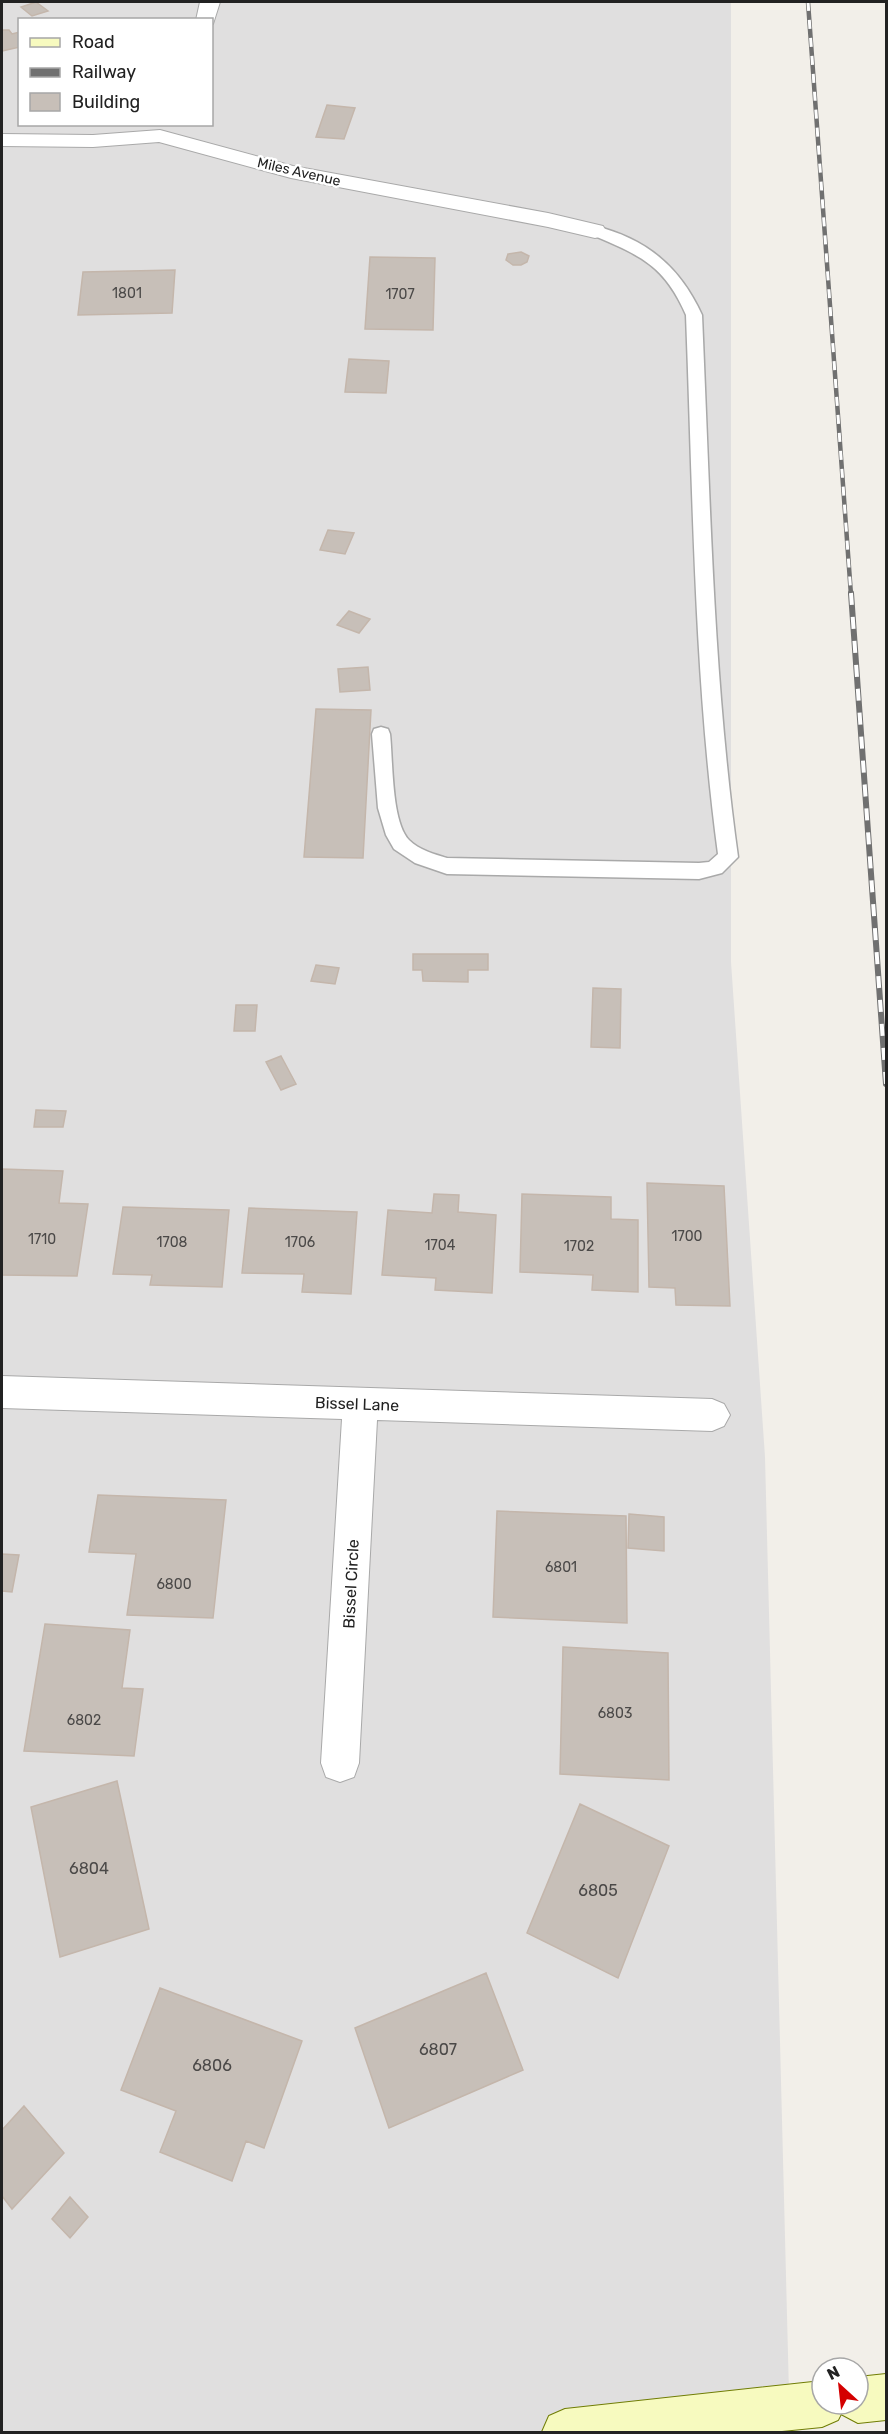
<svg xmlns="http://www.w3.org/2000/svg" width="888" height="2434" font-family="Rubik,sans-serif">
<rect width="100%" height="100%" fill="#f2efe9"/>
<!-- residential -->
<path fill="#e0dfdf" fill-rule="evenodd" d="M2,2H731V962L765,1457L790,2432H2ZM20,20H212V124H20Z"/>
<!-- building -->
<path fill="#c7bfb8" stroke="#c4b6ab" stroke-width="1.5" d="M36,2L48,11L32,16L21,7Z
M2,30H9L12,34L20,32V47L2,51Z
M327,105L355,108L344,139L316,137Z
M521,252L529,256L527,262L521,265H513L506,260L508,254Z
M370,257L435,258L433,330L365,329Z
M175,270L172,313L78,315L83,272Z
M349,359L389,361L386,393L345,392Z
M328,530L354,533L345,554L320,550Z
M349,611L370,619L359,633L337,625Z
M368,667L370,690L340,692L338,669Z
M316,709L371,710L363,858L304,857Z
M413,954H488V970H468V982L423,981L422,970H413Z
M316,965L339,968L335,984L311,981Z
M593,988L621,989L620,1048L591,1047Z
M236,1005H257L255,1031H234Z
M281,1056L296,1084L281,1090L266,1062Z
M36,1110L66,1111L63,1127H34Z
M2,1169L63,1171L59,1203L88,1204L77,1276L2,1275Z
M647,1183L724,1186L730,1306L676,1305L675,1288L649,1287Z
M434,1194L459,1195L458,1212L496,1215L492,1293L435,1290L436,1278L382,1275L388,1210L432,1213Z
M522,1194L611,1197V1219L638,1220V1292L592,1290L593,1275L520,1272Z
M123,1207L229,1210L222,1287L150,1285L152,1275L113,1274Z
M249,1208L357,1212L351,1294L302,1292L304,1274L242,1273Z
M98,1495L226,1500L213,1618L127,1615L136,1554L89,1552Z
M497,1511L626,1516L627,1623L493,1617Z
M629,1514L664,1517V1551L628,1548Z
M2,1554L19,1555L12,1592L2,1591Z
M45,1624L130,1630L122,1688L143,1689L134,1756L24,1751Z
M563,1647L668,1653L669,1780L560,1774Z
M117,1781L149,1929L60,1957L31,1807Z
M580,1804L669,1846L618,1978L527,1933Z
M486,1973L523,2070L389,2128L355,2028Z
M160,1988L302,2041L264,2148L246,2141L232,2181L160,2152L176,2111L121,2090Z
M24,2106L64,2153L12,2209L2,2196V2130Z
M70,2197L88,2217L70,2238L52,2219Z"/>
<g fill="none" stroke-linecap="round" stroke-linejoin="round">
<!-- lane casing -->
<g stroke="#a9a9a9" stroke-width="3">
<path id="lane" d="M595,226C647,239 680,267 702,315C710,496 713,678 738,857L722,873L699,879L447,874L415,863L394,849L386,835L378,808L372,734L374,729L381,727L388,729L390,734C393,760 391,821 409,840C419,850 434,854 447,858L699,863L709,862L718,854C694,676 693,495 686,315C664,264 639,255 590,234L587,231Z"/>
</g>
<!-- street casing -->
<g stroke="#a9a9a9" stroke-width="2">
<path id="street" d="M200,2H220L213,24L212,20H196Z
M160,130L293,166L548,213L603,226L606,231L603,236L595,238L548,227L291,178L159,142L93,147L2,146V134L93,135Z
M2,1376L712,1399L724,1404L730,1415L724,1426L712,1431L377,1420L359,1763L354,1777L340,1782L326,1777L321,1763L342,1419L2,1408Z"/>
</g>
<!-- secondary casing -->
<g stroke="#707d05" stroke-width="2">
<path id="secondary" d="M886,2374V2420L858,2423L841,2414L838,2420L822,2427L772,2432H542L549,2416L565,2409L822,2381V2404H858V2377Z"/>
</g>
<!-- lane -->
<use href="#lane" fill="#fff" fill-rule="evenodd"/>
<!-- street -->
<use href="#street" fill="#fff" fill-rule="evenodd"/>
<!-- secondary -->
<use href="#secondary" fill="#f7fabf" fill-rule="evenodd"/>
<!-- rail-far1 casing -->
<g stroke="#707070" stroke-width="4.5">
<path id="rail-far1" d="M808,2L851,595"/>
</g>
<!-- rail casing -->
<g stroke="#707070" stroke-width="6">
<path id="rail" d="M851,593L886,1084"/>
</g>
<!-- rail-far1 -->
<use href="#rail-far1" stroke="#fff" stroke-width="3" stroke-dasharray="9" stroke-linecap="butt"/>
<!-- rail -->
<use href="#rail" stroke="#fff" stroke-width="4" stroke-dasharray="12" stroke-linecap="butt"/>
</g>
<g text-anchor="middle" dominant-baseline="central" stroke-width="5" stroke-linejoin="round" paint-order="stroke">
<!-- far-street labels -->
<g font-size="14" fill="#222" stroke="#fff">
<text transform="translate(299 172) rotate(13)">Miles Avenue</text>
</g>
<!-- number labels -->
<g font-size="14" fill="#4b4948">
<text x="127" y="293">1801</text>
<text x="400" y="294">1707</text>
<text x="687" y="1236">1700</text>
<text x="42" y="1239">1710</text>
<text x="172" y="1242">1708</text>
<text x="300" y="1242">1706</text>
<text x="440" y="1245">1704</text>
<text x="579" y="1246">1702</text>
<text x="561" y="1567">6801</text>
<text x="174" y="1584">6800</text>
<text x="615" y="1713">6803</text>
<text x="84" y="1720">6802</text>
</g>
<!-- street labels -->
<g font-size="16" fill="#222" stroke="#fff">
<text transform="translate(357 1404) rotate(2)">Bissel Lane</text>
<text transform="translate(351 1584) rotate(-87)">Bissel Circle</text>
</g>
<!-- near-number labels -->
<g font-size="16" fill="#4b4948">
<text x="89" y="1868">6804</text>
<text x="598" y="1890">6805</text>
<text x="438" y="2049">6807</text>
<text x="212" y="2065">6806</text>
</g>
</g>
<!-- border -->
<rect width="888" height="2434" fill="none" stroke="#222222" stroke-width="6"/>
<!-- legend -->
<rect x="18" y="18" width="195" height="108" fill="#ffffff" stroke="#a7a7a7" stroke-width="1.5"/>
<rect x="30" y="38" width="30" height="9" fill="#f7fabf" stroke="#a7a7a7" stroke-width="1.5"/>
<text x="72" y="48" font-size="18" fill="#222222">Road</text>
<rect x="30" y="68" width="30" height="9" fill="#707070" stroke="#a7a7a7" stroke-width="1.5"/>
<text x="72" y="78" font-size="18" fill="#222222">Railway</text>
<rect x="30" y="93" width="30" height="18" fill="#c7bfb8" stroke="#a7a7a7" stroke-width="1.5"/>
<text x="72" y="108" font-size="18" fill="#222222">Building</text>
<!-- north arrow -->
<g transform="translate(840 2386) rotate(333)"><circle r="28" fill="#ffffff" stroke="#a7a7a7" stroke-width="1.5"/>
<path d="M0-4.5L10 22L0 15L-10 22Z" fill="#d40000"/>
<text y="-9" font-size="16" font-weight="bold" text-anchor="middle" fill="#222222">N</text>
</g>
</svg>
